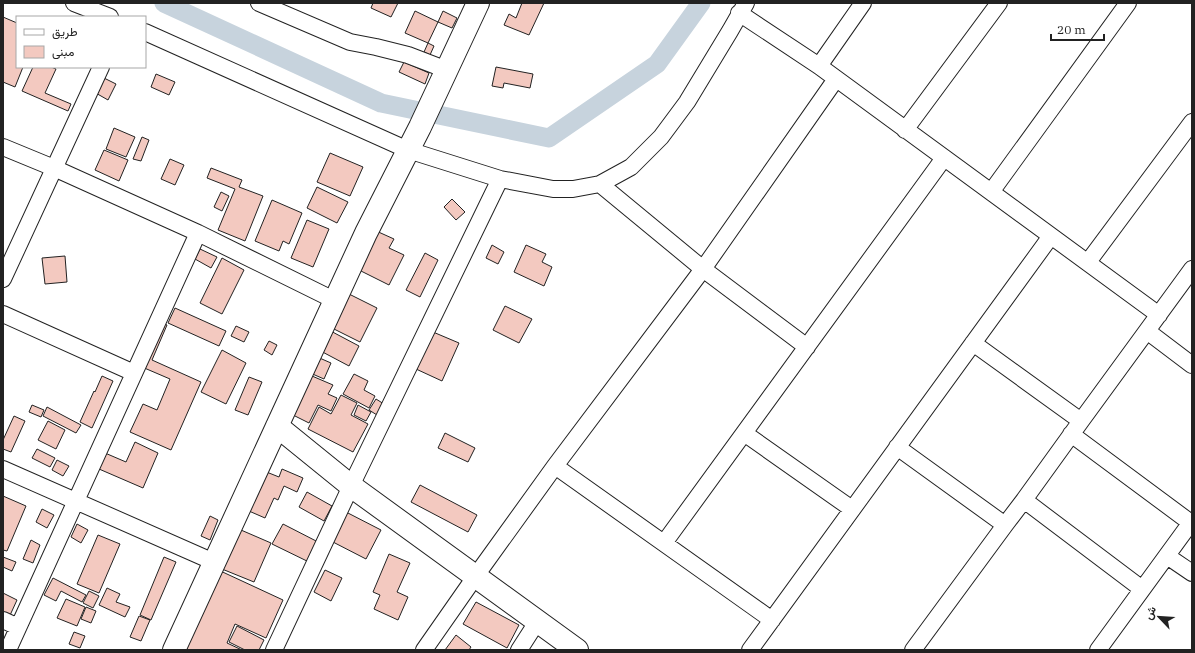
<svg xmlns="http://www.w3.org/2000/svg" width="1195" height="653" font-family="'IBM Plex Serif',Vazirmatn,serif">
<rect width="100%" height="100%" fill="#fff"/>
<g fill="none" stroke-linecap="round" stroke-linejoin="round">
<!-- canal -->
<path stroke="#c7d3dd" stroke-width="19" d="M164,3L381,103L549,138L657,64L701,3"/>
</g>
<!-- building -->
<path fill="#f3c9c0" stroke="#222" d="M373,3H398L391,17L371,8Z
M522,3H544L529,35L504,25L509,14L516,18Z
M415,11L438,22L428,43L405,33Z
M443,11L457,18L452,28L438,22Z
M3,17L17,23V67H23L15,87L3,82Z
M428,43L434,46L430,55L424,52Z
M404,62L429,73L425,84L399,72Z
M33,67H51L56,69L45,93L71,104L68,111L22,91Z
M496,67L533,74L530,88L504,83L503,88L492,86Z
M156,74L175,82L169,95L151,87Z
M102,77L116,84L108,100L94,92Z
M114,128L135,137L126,157L106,149Z
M142,137L149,140L141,161L133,159Z
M104,150L128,160L119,181L95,170Z
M330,153L363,167L350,196L317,182Z
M170,159L184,165L175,185L161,179Z
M211,168L242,180L239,187L263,196L245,241L218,230L235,189L207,178Z
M317,187L348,202L337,223L307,208Z
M221,192L229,196L222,211L214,207Z
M452,199L465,212L456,220L444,207Z
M272,200L302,213L289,244L283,241L279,251L255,241Z
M307,220L329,229L313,267L291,258Z
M374,230L394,239L389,248L404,255L389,285L355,268Z
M492,245L504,252L498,264L486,258Z
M526,245L546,254L542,262L552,267L544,286L514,272Z
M200,249L217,257L211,268L195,259Z
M425,253L438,260L420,297L406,290Z
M65,256L67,282L45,284L42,258Z
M222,258L244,270L222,314L200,303Z
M349,294L377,308L360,342L332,328Z
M505,306L532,319L519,343L493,330Z
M175,308L226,331L219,346L168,323Z
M155,320L167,325L152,360L201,382L171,450L130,432L143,404L157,410L170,379L135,364Z
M236,326L249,332L244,342L231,336Z
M325,328L359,346L349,366L315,348Z
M433,332L459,343L442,381L416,369Z
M269,341L277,345L272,355L264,350Z
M222,350L246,363L226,404L201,392Z
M315,356L331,363L324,379L308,372Z
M354,374L368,381L364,390L375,396L369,408L343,394Z
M102,376L113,381L92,428L80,422L94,391L95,392Z
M312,376L333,385L328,394L337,398L331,411L318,405L309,423L293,415Z
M249,377L262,382L248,415L235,410Z
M341,395L357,403L351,415L368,424L353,452L308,429L319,407L331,414Z
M376,399L384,404L377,415L369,410Z
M32,405L44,410L41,417L29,412Z
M358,405L371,412L366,421L354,415Z
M47,407L81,425L76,433L43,416Z
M14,416L25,421L11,452L3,449V440Z
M48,421L65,430L56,449L38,440Z
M445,433L475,448L468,462L438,448Z
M135,442L158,453L143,488L99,469L105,453L126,462Z
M37,449L55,458L50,467L32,458Z
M57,460L69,466L63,476L52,470Z
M259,469L279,477L282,469L303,478L297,492L284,486L278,500L274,498L265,518L242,508Z
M420,485L477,515L468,532L411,502Z
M307,492L332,506L324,521L299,507Z
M3,496L26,506L7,551L3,550Z
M42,509L54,515L47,528L36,522Z
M346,512L381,530L366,559L331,541Z
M210,516L218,520L210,540L201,536Z
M77,524L88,530L81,543L71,537Z
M283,524L320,543L311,563L272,544Z
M234,527L271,543L254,582L217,567Z
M98,535L120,544L99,593L77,584Z
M31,540L40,545L33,563L23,559Z
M389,554L410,563L397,592L408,597L398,620L374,609L380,595L373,592Z
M3,557L16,562L12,571L3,567Z
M164,557L176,562L151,620L140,615Z
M214,568L283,600L266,638L235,624L227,643L242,650H186L190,641L182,637Z
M325,570L342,578L331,601L314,592Z
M53,578L86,595L82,602L61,591L56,601L44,595Z
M107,588L120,594L116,602L130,607L125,617L99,605Z
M89,591L99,596L93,608L83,603Z
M3,593L17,600L6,624L3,622Z
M66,599L85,607L77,626L57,618Z
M476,602L519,625L507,648L463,624Z
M86,607L96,611L91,623L81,619Z
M139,616L150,620L141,641L130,637Z
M237,626L264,640L259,650H245L229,642Z
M74,632L85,636L80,648L69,644Z
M456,635L471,647L469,650H445Z"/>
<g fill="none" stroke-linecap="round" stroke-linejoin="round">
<!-- street casing -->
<g stroke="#222" stroke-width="18">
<path id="street" d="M74,3L110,17
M259,3L350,42L376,47L408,55L447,70
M739,13L819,66L1159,315
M145,32L408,150L500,179L553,189H573L600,184L631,167L661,137L687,102L730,31L746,3
M819,66L863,3
M905,130L999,3
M3,147L54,168L198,233L334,300
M600,184L703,269L807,347
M991,192L1128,3
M1088,262L1192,122
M3,279L101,67
M3,314L134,373
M1147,331L1192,365
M973,343L1081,421
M744,433L852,509
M1071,434L1191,523
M897,447L1005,525
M555,466L772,620
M3,469L214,562
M1024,500L1142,589
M664,543L944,158
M1167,556L1192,573
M3,620L18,627
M8,650L198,233
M274,650L351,486L500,179
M424,650L475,577L555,466L703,269L836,79
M519,650L537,622
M750,650L1051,236
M913,650L1005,525L1024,500L1081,421L1192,269
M1098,650L1192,521"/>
</g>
<!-- secondary casing -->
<g stroke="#222" stroke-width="24">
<path id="secondary" d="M277,426L351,486L577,650
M174,650L366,233L420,127L478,3"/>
</g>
<!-- street -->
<use href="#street" stroke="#fff" stroke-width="16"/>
<!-- secondary -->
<use href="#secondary" stroke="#fff" stroke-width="22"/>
</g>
<!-- border -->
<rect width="1195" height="653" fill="none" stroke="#222222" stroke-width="8"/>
<!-- legend -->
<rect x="16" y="16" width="130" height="52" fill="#ffffff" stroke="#a7a7a7"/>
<rect x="24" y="29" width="20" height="6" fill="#ffffff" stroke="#a7a7a7"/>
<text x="52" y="36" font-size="12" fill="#222222">طريق</text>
<rect x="24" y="46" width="20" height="12" fill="#f3c9c0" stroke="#a7a7a7"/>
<text x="52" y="56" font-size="12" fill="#222222">مبنى</text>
<!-- north arrow -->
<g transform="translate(1159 617) rotate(295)" stroke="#ffffff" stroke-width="3" paint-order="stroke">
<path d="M0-3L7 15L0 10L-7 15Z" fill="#222222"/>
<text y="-6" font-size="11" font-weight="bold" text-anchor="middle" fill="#222222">ش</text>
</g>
<!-- scale -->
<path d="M1051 34v6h53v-6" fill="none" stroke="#222222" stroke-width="2"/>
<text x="1057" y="34" font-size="12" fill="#222222" stroke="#ffffff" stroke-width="3" paint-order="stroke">20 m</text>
</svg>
